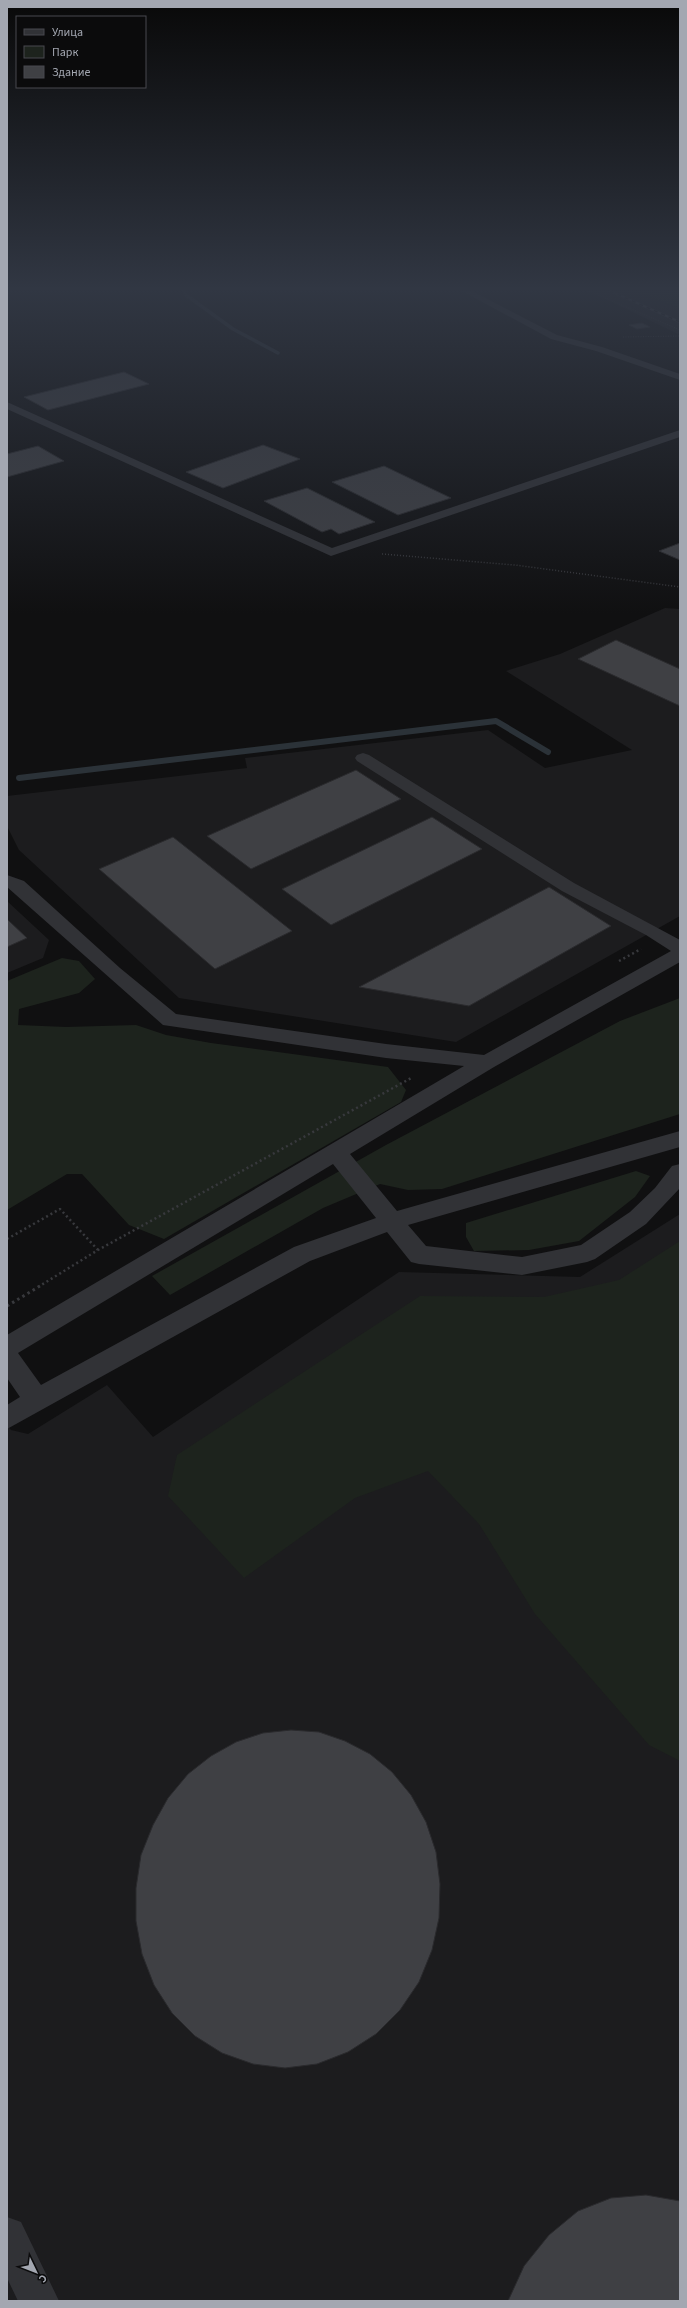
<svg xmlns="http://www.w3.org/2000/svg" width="687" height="2308" font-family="'Source Sans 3',sans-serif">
<rect width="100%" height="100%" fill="#101011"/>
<!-- built -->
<path fill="#1c1c1e" d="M589,291H635L680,309V335Z
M665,608L680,609V916L456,1042L179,998L19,850L7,826V796L247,768L245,758L488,730L545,768L632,750L506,671L560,654Z
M7,901L49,940L43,958L7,973Z
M680,1214V2301H7V1425L11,1430L28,1434L107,1385L153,1437L399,1272L580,1277Z"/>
<!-- green -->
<path fill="#1d231d" d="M635,291H677L680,292V309Z
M62,958L79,961L95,979L79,993L19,1009L18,1025L66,1027L136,1025L166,1035L211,1043L388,1067L406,1090L401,1102L164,1239L129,1225L82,1174H67L7,1210V981Z
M680,998V1114L442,1189L408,1190L380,1184L323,1208L170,1295L152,1276L386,1145L620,1021Z
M636,1171L650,1176L635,1197L579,1241L529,1250L474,1251L466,1237V1223Z
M680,1241V1761L649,1745L535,1614L479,1524L428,1471L355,1498L244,1578L168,1496L177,1455L420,1296L544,1297L619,1280Z"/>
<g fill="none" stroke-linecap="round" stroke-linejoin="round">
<!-- stream-far1 -->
<path stroke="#2b3238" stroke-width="3.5" d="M184,291L186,295L233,329L278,353"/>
<!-- stream -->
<path stroke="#2b3238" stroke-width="6" d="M19,778L496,721L548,752"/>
</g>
<!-- building -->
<path fill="#3f4044" stroke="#2a2a2d" d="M642,323L650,327L637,329L629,325Z
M124,372L149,384L48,410L24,397Z
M263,445L300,459L223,488L186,472Z
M38,446L64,461L7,477V454Z
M384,466L451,498L398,515L332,482Z
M307,488L375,522L339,534L331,529L322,532L264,501Z
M680,543V560L659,551Z
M616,640L680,669V706L578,659Z
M356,770L401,799L251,869L207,836Z
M432,817L482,849L331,925L282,889Z
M173,837L292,931L215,969L99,869Z
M549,887L611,926L469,1006L359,987Z
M7,919L27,938L7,947Z
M291,1730L319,1732L345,1741L370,1754L392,1772L411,1795L426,1822L436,1852L440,1884L439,1918L432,1950L419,1982L400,2010L376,2034L348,2052L317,2064L285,2068L253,2064L222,2053L195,2036L172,2013L154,1985L142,1954L136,1921V1888L141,1855L153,1825L168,1798L188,1774L211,1756L236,1742L263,1733Z
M646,2195L680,2201V2301H508L524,2266L549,2235L578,2211L611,2198Z"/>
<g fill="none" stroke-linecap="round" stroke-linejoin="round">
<!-- path-far3 -->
<path stroke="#38393d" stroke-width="1" stroke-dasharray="1 1.5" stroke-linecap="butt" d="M589,291L680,330
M623,337L680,336"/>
<!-- path-far2 -->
<path stroke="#38393d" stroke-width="1.5" stroke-dasharray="1 2" stroke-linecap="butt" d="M382,554L515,565L680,587"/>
<!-- path-far1 -->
<path stroke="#38393d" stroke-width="2.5" stroke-dasharray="2 3" stroke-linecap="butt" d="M619,961L641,949
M7,1239L60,1209L98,1250
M38,1287L98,1250L413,1077"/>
<!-- path -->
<path stroke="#38393d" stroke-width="3" stroke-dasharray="2.5 3.5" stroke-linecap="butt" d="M7,1306L40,1286"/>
<!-- minor -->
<path fill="#313236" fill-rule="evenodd" d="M462,291H472L557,335L602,347L680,374V380L596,351L551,339Z
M7,402L332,548L680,430V437L331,556L7,409Z
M363,753L369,755L574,883L680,940V962L494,1067L350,1154L397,1211L680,1131V1147L408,1225L426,1246L522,1257L581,1245L630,1212L655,1188L672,1166L680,1164V1188L646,1224L595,1259L587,1262L522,1275L419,1264L411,1262L387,1232L310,1261L7,1429V1405L20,1397L7,1378V1335L464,1066L386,1058L163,1025L7,887V875L24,881L120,968L176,1014L386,1044L484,1055L671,951L646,935L562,891L357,761L355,758L357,755ZM333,1164L376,1218L294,1247L41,1385L18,1353Z
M7,2217L21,2222L59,2301H18L7,2278Z"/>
<!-- rail casing -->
<g stroke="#494a4f" stroke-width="2">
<path id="rail" d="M610,291L680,322"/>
</g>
<!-- rail -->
<use href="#rail" stroke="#0b0b0c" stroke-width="1.5" stroke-dasharray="4" stroke-linecap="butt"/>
</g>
<!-- sky -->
<linearGradient id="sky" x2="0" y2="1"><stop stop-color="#090909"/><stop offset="0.47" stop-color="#313743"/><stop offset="1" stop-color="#313743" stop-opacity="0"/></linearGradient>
<rect width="687" height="614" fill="url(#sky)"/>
<!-- border -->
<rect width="687" height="2308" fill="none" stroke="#a3a7b1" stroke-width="16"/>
<!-- legend -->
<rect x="16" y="16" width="130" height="72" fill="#0b0b0c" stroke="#48494e"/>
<rect x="24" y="29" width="20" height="6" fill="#313236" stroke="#48494e"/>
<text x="52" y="36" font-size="12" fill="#a3a7b1">Улица</text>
<rect x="24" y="46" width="20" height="12" fill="#1d231d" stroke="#48494e"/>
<text x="52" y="56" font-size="12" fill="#a3a7b1">Парк</text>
<rect x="24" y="66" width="20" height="12" fill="#3f4044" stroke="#48494e"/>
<text x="52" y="76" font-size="12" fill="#a3a7b1">Здание</text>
<!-- north arrow -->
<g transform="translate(36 2272) rotate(133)" stroke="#0b0b0c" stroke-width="3" paint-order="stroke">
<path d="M0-3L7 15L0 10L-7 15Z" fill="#a3a7b1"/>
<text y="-6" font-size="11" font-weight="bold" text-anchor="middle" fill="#a3a7b1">С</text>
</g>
</svg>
